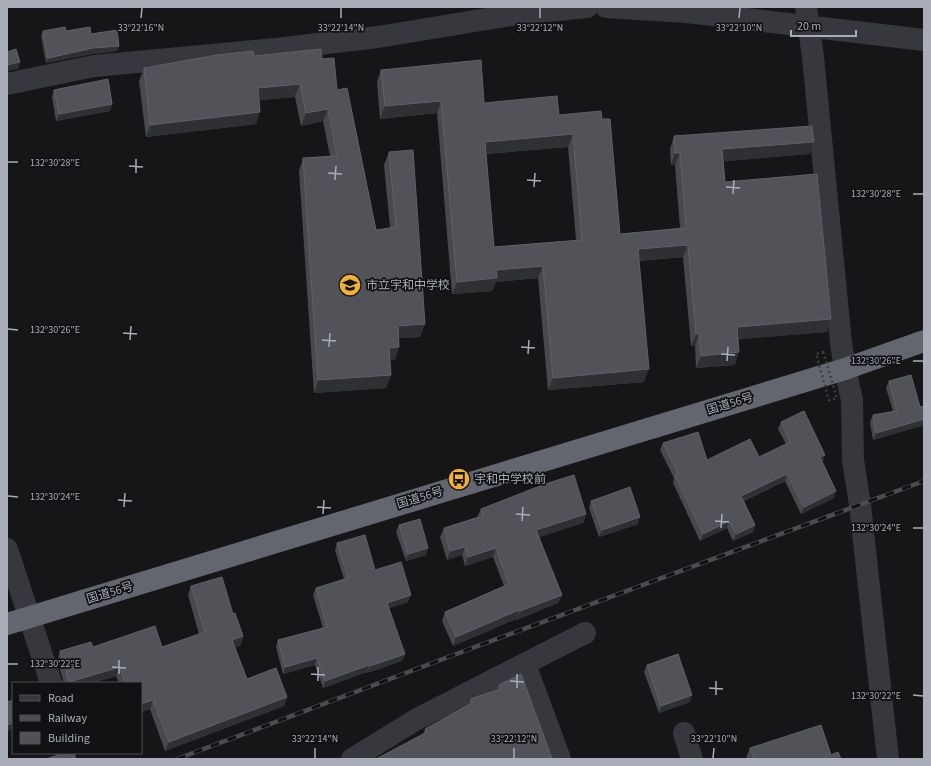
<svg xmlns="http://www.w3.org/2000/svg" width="931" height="766" font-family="'Source Sans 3','Noto Sans JP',sans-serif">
<rect width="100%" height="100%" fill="#161618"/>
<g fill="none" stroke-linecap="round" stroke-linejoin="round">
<!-- minor -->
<path stroke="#37383d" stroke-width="22" d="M606,7L687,12L924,40
M806,7L813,57L841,343L845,369L852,400L853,460L860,505L888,759
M7,84L94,66L276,49L378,37L517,14L587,7
M7,549L51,683
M525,664L560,759
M684,733L692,759
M352,759L417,719L585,633"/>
<!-- highway -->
<path stroke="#63666e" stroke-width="22" d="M7,624L845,369L924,341"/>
<!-- rail casing -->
<g stroke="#4a4c52" stroke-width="4.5">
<path id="rail" d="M177,759L467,650L924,481"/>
</g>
<!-- rail -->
<use href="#rail" stroke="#111113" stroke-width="3" stroke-dasharray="9" stroke-linecap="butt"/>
<!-- path-bridge -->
<path stroke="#3d3f44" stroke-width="2.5" stroke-dasharray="2 3" stroke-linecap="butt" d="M823,352L837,398L829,400L816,354Z"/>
</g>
<!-- wall -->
<path fill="#47494d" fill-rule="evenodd" d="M43,31H66L91,34L119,46L117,51L92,54L46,63L41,36Z
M254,56L322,59L337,90L376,230L390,228L384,165L389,152L425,324L420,337L399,338V347L395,360H390L391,375L386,388L314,393L299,171L303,158L330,156L323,121L301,126L295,97L259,100L256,124L146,137L139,81L144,68Z
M381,70L484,103L559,115L602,119L620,234L680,228L675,165H671L670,149L674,136L814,142L809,154L723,161L725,182L831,319L827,332L738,339L735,365L696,368L695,346H691L683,257L639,261L644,382L548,390L538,278L496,282L492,291L452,294L437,113L380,119L377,82ZM568,147L576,240L494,247L486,154Z
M54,90L112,104L110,111L56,121L52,97Z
M889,381L920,407L924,406V425L873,440L870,422L873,415L893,411L886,388Z
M781,422L823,462H822L834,498L801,514L785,481L744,501L755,525L753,532L733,541L727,528L700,541L673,483L674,478L660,450L663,443L707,460L759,457L786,444L778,429Z
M591,501L638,524L599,537L589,508Z
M481,509L586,514L583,523L539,537L562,595L558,603L516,620V619L453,646L442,621L445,612L504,586L493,557L465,566L462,555L447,560L440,537L444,528L477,517Z
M399,525L426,555L406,561L396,532Z
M337,543L375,570L408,602L389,608L405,654L402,661L367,673V672L323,688L315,665L283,674L276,647L278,640L323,628L313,595L316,588L344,579L335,550Z
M191,586L233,614L243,636L240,646L235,647L247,679L287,697L284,706L165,751L150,709L141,712V683H119L116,676L92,683H63V679L57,661L60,651L93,647H162L199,634L188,595Z
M647,665L690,702L659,713L644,672Z
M499,685L551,756L423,734L425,729L469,704L471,699L497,690Z
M750,748L831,755L841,759H747L746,758Z"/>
<!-- shaded-wall -->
<path fill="#2f3033" d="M119,46L117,51L92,54L46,63L48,58L93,48Z
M20,62L18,69L7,71V65Z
M300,84L295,97L253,101L258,88Z
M441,101L437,113L380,119L385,106Z
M112,104L110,111L56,121L59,114Z
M328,109L323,121L301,126L306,113Z
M260,112L256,124L146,137L150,125Z
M573,134L568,147L481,154L485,142Z
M814,142L809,154L718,162L722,149Z
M675,153H680L675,165H671Z
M688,245L683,257L634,261L638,249Z
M543,266L538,278L496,282L492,291L452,294L457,282L496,270Z
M831,319L827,332L733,340L737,327Z
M425,324L420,337L393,338L398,326Z
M696,334H699L695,346H691Z
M399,347L395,360L384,361L389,348Z
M739,352L735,365L696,368L701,356Z
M649,369L644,382L548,390L553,378Z
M391,375L386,388L314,393L318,380Z
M924,419V425L873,440L876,433Z
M825,455L823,462L818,464L820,457Z
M787,474L785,481L739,503L741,496Z
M836,491L834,498L801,514L804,507Z
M586,514L583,523L533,539L536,530Z
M640,517L638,524L599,537L602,530Z
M729,521L727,528L700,541L703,534Z
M755,525L753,532L733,541L736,534Z
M465,547L462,555L447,560L450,551Z
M428,548L426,555L406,561L408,554Z
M496,548L493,557L465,566L468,557Z
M411,595L408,602L385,610L387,603Z
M562,595L558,603L516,620L520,611Z
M519,610L516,619L453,646L456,637Z
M243,636L240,646L229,649L232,640Z
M405,654L402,661L367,673L370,666Z
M317,658L315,665L283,674L285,667Z
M369,665L367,672L323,688L325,681Z
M120,667L116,676L92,683H68L69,682Z
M692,695L690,702L659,713L661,706Z
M287,697L284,706L165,751L169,742Z
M153,700L150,709L141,712V704Z
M13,723V729L7,731V725Z"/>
<!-- building -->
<path fill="#525359" stroke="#5f6168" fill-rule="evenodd" d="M65,27L66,31L90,27L91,34L117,30L119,46L93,48L48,58L43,31Z
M16,49L20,62L7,65V52Z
M321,49L322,59L334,58L337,90L347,88L376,230L396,227L389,152L413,150L425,324L398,326L399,347L389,348L391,375L318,380L303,158L337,156L328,109L306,113L300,84L258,88L260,112L150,125L144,68L217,55L253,51L254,56Z
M481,60L484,103L557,96L559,115L601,111L602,119H610L620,234L686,228L680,153H675L674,136L812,126L814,142L722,149L725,182L817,174L831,319L737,327L739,352L701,356L699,334H696L688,245L638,249L649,369L553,378L543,266L496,270L497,278L457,282L441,101L385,106L381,70ZM573,134L582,240L494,247L485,142Z
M108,79L112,104L59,114L54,90Z
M911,375L920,407L924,406V419L876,433L873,415L897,411L889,381Z
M804,411L825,455L820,457L836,491L804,507L787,474L741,496L755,525L736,534L729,521L703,534L675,476L678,474L663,443L698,432L707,460L750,439L759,457L790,442L781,422Z
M574,475L586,514L536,530L562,595L520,611L519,610L456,637L445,612L509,584L496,548L468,557L465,547L450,551L444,528L483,516L481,509L545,484Z
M630,487L640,517L602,530L591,501Z
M420,519L428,548L408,554L399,525Z
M365,535L375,570L401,562L411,595L387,603L405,654L370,666L369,665L325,681L317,658L285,667L278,640L327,627L316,588L348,578L337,543Z
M222,577L233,614L235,613L243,636L232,640L247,679L276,668L287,697L169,742L153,700L141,704V683H125L120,667L69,682L67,676L66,670L60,651L91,642L93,647L155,626L162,647L205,632L191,586Z
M678,654L692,695L661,706L647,665Z
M521,674L551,756L553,759H376L427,732L425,729L472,703L471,699L476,697L501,689L499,685Z
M13,700V723L7,725V702Z
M821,725L831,755L838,752L841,759H754L750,748Z
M64,753H74L76,759H46Z"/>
<!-- ticks -->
<path fill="none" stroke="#a8adb8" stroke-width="1.5" d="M141,18L142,8M341,18V8M540,18V8M739,18L740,8M8,162H18M129,166L143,167M136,173V159M328,173L342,174M335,180L336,166M527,180L541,181M534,187L535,173M726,187L740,188M733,194L734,180M913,194H923M8,329L18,330M123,333L137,334M130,340L131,326M322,340L336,341M329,347L330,333M521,347L535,348M528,354L529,340M721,354L735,355M727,361L728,347M913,361H923M8,496L18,497M118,500L132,501M124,507L125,493M317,507L331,508M323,514L324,500M516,514L530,515M522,521L523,507M715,521L729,522M721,528L722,514M913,528H923M8,664H18M112,667L126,668M119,674V660M311,674L325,675M318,681V667M510,681L524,682M517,688V674M709,688L723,689M716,695V681M913,695L923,696M315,758V748M514,758V748M713,758L714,748"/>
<!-- icons -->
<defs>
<g id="school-disc" transform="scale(1.15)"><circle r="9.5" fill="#f2b134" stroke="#111113"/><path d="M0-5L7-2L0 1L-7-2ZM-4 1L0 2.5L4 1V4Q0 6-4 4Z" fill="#111"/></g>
<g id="bus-disc" transform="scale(1.15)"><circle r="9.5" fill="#f2b134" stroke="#111113"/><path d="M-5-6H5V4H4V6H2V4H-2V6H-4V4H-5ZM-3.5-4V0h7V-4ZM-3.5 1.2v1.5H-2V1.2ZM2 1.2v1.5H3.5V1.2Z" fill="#111"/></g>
</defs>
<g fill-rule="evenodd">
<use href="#school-disc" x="350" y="285"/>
<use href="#bus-disc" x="459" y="479"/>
</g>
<g text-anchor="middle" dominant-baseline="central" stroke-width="3.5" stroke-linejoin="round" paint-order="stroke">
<!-- poi labels -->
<g font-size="12" fill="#a8adb8" stroke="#111113" text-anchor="start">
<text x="366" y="285">市立宇和中学校</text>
<text x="474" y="479">宇和中学校前</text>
</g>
<!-- street labels -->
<g font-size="12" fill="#a8adb8" stroke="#111113">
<text transform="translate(730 404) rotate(-17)">国道56号</text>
<text transform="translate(420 498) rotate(-17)">国道56号</text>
<text transform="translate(110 593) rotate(-17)">国道56号</text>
</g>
</g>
<g font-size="10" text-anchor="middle" fill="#a8adb8" stroke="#111113" stroke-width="3.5" stroke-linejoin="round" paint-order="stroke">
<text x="141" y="31">33°22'16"N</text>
<text x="341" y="31">33°22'14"N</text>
<text x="540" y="31">33°22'12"N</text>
<text x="739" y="31">33°22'10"N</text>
<text x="55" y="166">132°30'28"E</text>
<text x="876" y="197">132°30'28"E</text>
<text x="55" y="333">132°30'26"E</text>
<text x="876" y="364">132°30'26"E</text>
<text x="55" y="500">132°30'24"E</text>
<text x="876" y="531">132°30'24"E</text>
<text x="55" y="667">132°30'22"E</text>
<text x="876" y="699">132°30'22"E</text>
<text x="315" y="742">33°22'14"N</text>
<text x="514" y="742">33°22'12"N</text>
<text x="714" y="742">33°22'10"N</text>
</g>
<!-- border -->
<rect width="931" height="766" fill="none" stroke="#a8adb8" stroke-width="16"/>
<!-- legend -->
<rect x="12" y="682" width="130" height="72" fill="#111113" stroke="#4d4f55"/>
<rect x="20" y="695" width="20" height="6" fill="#37383d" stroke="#4d4f55"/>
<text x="48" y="702" font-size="12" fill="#a8adb8">Road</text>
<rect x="20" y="715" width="20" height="6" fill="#4a4c52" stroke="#4d4f55"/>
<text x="48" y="722" font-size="12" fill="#a8adb8">Railway</text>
<rect x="20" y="732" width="20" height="12" fill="#525359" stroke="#4d4f55"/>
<text x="48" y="742" font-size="12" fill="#a8adb8">Building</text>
<!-- scale -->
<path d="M791 30v6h65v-6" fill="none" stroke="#a8adb8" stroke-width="2"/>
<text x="797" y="30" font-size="12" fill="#a8adb8" stroke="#111113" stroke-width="3" paint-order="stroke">20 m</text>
</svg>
